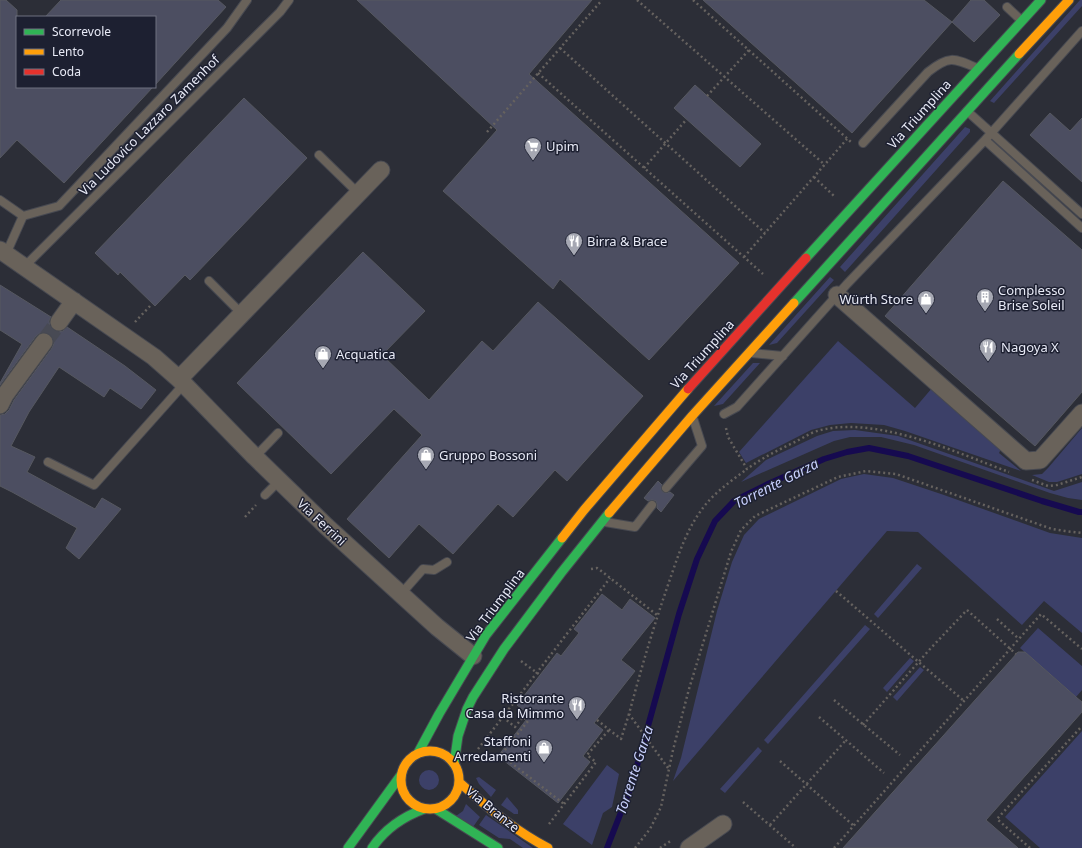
<svg xmlns="http://www.w3.org/2000/svg" width="1082" height="848" font-family="'Noto Sans',sans-serif">
<rect width="100%" height="100%" fill="#2c2e37"/>
<!-- green -->
<path fill="#3c4068" d="M1080,0H1082V6L994,103L990,101Z
M965,127L970,129V132L845,272L840,267Z
M830,277L834,280L777,343L769,345Z
M838,341L915,408L932,388L1001,449L999,453L1021,471L905,431L884,425L851,423L830,425L811,430L746,463L739,452Z
M753,363H760L723,404L714,406Z
M1082,428V474L1057,482H1049L1032,475L1042,474L1048,468Z
M855,430L898,436L1054,491L1082,482V500L1068,498L1050,493L914,445L881,437H850L834,441L741,482L766,460L817,436L833,431Z
M864,474L893,478L944,495L1050,533L1082,538V633L1044,601L1022,625L918,532L887,531L673,781L681,758L717,611L732,562L744,535L759,519L841,479Z
M917,564L922,568L878,618L874,614Z
M865,625L870,629L768,744L764,740Z
M1038,628L1082,666V690L1076,697L1020,648Z
M910,658L914,661L887,692L883,688Z
M920,667L924,670L897,701L893,697Z
M1082,731V848H1040L1005,817Z
M758,747L762,751L725,793L720,789Z
M607,765L619,774L612,807L603,813L592,845L563,824Z
M419 780a10 10 0 1 1 20 0a10 10 0 1 1-20 0Z
M479,777L496,790L491,797L479,784L476,778Z
M507,797L518,810V814H514L501,805Z
M466,804L480,817L473,827L456,816L463,811Z
M486,815L533,848H523L510,839L499,838L479,825Z"/>
<g fill="none" stroke-linecap="round" stroke-linejoin="round">
<!-- stream -->
<path stroke="#160a50" stroke-width="6" d="M607,848L632,784L679,614L697,559L715,521L734,501L768,484L824,459L847,452L869,448L908,456L1042,501L1079,512H1082"/>
</g>
<!-- building -->
<path fill="#4c4e61" stroke="#565860" d="M0,0H6L17,10V87H153L64,183L17,140L0,158Z
M61,0H218L226,7L155,85V17H45Z
M357,0H592L529,74L739,263L649,360L560,279L553,289L443,191L497,130Z
M703,0H924L952,22L852,133Z
M971,0H984L1000,15L974,42L952,22Z
M695,85L761,144L740,167L674,108Z
M244,98L307,158L190,280L185,275L155,306L120,272L118,275L95,253Z
M1050,113L1070,131L1082,118V182L1030,135Z
M1003,181L1082,250V392L1035,446L885,316Z
M363,252L425,311L382,355L429,400L482,341L493,351L538,302L643,396L567,481L555,470L513,517L498,504L453,554L419,524L389,558L347,519L422,435L394,409L331,474L237,383Z
M0,285L51,317L49,321L50,326L54,330L58,332L63,331L67,327L125,366L156,390L141,409L110,388L104,397L59,367L29,412L11,446L35,457L27,472L95,509L102,498L121,509L79,559L66,548L77,528L12,492L0,486V415L5,414L9,410L14,400L52,348L54,343L53,338L50,334L45,332L40,333L36,336L0,385V383L22,344L0,330Z
M658,481L662,485L661,489L663,492L667,493L670,492L674,495L661,512L657,508V505L656,501L652,500L648,501L644,498Z
M602,594L622,610L630,599L655,618L621,660L635,671L594,723L603,730L583,756L590,762L558,803L498,756L530,715L517,705L557,653L561,656L579,633L574,629Z
M1018,652H1025L1076,697L1082,702V712L986,820L1018,848H843Z"/>
<g fill="none" stroke-linecap="round" stroke-linejoin="round">
<!-- street-tunnel -->
<path stroke="#484a54" stroke-width="17" stroke-dasharray="17 8" stroke-linecap="butt" d="M44,342L59,322"/>
<!-- lane casing -->
<g stroke="#474951" stroke-width="10">
<path id="lane" d="M1007,7L1021,20
M967,111L1082,214
M985,140L1082,228
M863,143L928,72C949,55 954,58 977,68
M319,155L359,194
M0,200L23,216L6,254
M23,216L59,206L227,28L247,0
M25,266L280,12L289,0
M209,281L242,314
M752,353L783,356
M724,414L737,407L847,284L985,140L1082,31
M255,457L278,433
M48,462L94,485L184,384
M666,488L702,446L693,418
M265,495L279,481
M605,522L635,527L652,505
M401,594L423,569L434,570L447,562"/>
</g>
<!-- street casing -->
<g stroke="#474951" stroke-width="19">
<path id="street" d="M0,250L154,357L179,379L255,457L326,526L437,627L473,656
M837,295L1026,461L1040,460L1082,413
M59,322L74,301
M179,379L381,170
M0,405L5,395L44,342
M689,848L723,824"/>
</g>
<!-- fast casing -->
<g stroke="#474951" stroke-width="11">
<path id="fast" d="M806,258L1041,0
M794,303L1019,54
M418,753L439,714L486,635L562,538
M454,764L458,736L467,709L473,697L504,649L561,573L609,513
M436,809L498,848
M348,848L401,775
M372,848C385,829 402,817 424,809"/>
</g>
<!-- slow casing -->
<g stroke="#474951" stroke-width="11">
<path id="slow" d="M1019,54L1069,0
M609,513L692,416L794,303
M562,538L584,510L688,389
M401 780a29 29 0 1 1 58 0a29 29 0 1 1-58 0Z
M459,782C488,808 514,830 548,848"/>
</g>
<!-- jam casing -->
<g stroke="#474951" stroke-width="11">
<path id="jam" d="M688,389L806,258"/>
</g>
<!-- path -->
<path stroke="#66625f" stroke-width="2.5" stroke-dasharray="2 3" stroke-linecap="butt" d="M637,0L825,165
M693,0L851,142
M560,48L765,233
M538,73L763,274
M707,96L749,50
M487,132L602,0
M644,168L686,120
M814,177L834,196
M744,257L847,139
M135,322L150,306
M726,428L728,437L747,469C762,458 778,450 795,442C801,439 807,435 814,432C871,413 955,452 1009,472
M1032,480L1048,486L1057,485L1082,477
M245,517L256,505
M591,569L597,568L600,570L657,615
M836,591L964,701
M997,619L1019,639
M521,661L540,675
M834,700L900,755
M503,717L515,727L523,717L528,721L501,755L564,804
M819,717L884,773
M597,720L621,739L629,714
M863,725L930,649L967,610
M478,749L610,578
M780,761L854,826
M668,768L629,714C641,669 654,625 669,582C677,559 685,533 700,512C712,494 730,482 747,469
M743,802L796,848
M549,824L596,762L587,755L609,730
M770,825L846,740
M635,848L650,829L661,807L673,750L689,689L731,552L741,530L755,516L838,477L866,471L896,474L1052,529L1065,531L1082,533
M660,848L672,840
M834,848L1041,614L1082,649
M1030,848L997,819L1082,726"/>
<!-- lane -->
<use href="#lane" stroke="#69625a" stroke-width="8"/>
<!-- street -->
<use href="#street" stroke="#69625a" stroke-width="17"/>
<!-- fast -->
<use href="#fast" stroke="#30b455" stroke-width="9"/>
<!-- slow -->
<use href="#slow" stroke="#ff9f0a" stroke-width="9"/>
<!-- jam -->
<use href="#jam" stroke="#e5322d" stroke-width="9"/>
<!-- path-bridge -->
<path stroke="#66625f" stroke-width="2.5" stroke-dasharray="2 3" stroke-linecap="butt" d="M967,610L1016,654"/>
</g>
<!-- icons -->
<defs>
<g id="supermarket-pin" transform="scale(0.9)"><path d="M0 17L-7.5 6A9.5 9.5 0 1 1 7.5 6Z" fill="#a6a8b3" stroke="#1d2031"/><path d="M-6-5.5h2.5l.6 2H6L4.5 2H-2.5L-4.4-4H-6ZM-1.5 3.2a1.3 1.3 0 1 0 .1 0ZM3 3.2a1.3 1.3 0 1 0 .1 0Z" fill="#fff"/></g>
<g id="restaurant-pin" transform="scale(0.9)"><path d="M0 17L-7.5 6A9.5 9.5 0 1 1 7.5 6Z" fill="#a6a8b3" stroke="#1d2031"/><path d="M-5-6h1v4h1v-4h1v4h1v-4h1v5L-1.5 .5V6h-2V.5L-5-1ZM5-6V6H3V1.5H1.5Q1.5-4 5-6Z" fill="#fff"/></g>
<g id="building-pin" transform="scale(0.9)"><path d="M0 17L-7.5 6A9.5 9.5 0 1 1 7.5 6Z" fill="#a6a8b3" stroke="#1d2031"/><path d="M-4-6H4V6H1V3H-1V6H-4ZM-2.5-4.3h1.7v1.8h-1.7ZM.8-4.3h1.7v1.8H.8ZM-2.5-1h1.7V.8h-1.7ZM.8-1h1.7V.8H.8Z" fill="#fff"/></g>
<g id="shop-pin" transform="scale(0.9)"><path d="M0 17L-7.5 6A9.5 9.5 0 1 1 7.5 6Z" fill="#a6a8b3" stroke="#1d2031"/><path d="M-5-2.5h2.3a2.7 3.5 0 0 1 5.4 0H5L5.5 6h-11ZM-1.5-2.5h3a1.5 2.3 0 0 0-3 0Z" fill="#fff"/></g>
</defs>
<g fill-rule="evenodd">
<use href="#supermarket-pin" x="533" y="146"/>
<use href="#restaurant-pin" x="574" y="241"/>
<use href="#building-pin" x="985" y="297"/>
<use href="#shop-pin" x="926" y="299"/>
<use href="#restaurant-pin" x="988" y="347"/>
<use href="#shop-pin" x="323" y="354"/>
<use href="#shop-pin" x="426" y="455"/>
<use href="#restaurant-pin" x="577" y="705"/>
<use href="#shop-pin" x="544" y="748"/>
</g>
<g text-anchor="middle" dominant-baseline="central" stroke-width="3" stroke-linejoin="round" paint-order="stroke">
<!-- street labels -->
<g font-size="13" fill="#e8eaf6" stroke="#1d2031">
<text transform="translate(919 114) rotate(-48)">Via Triumplina</text>
<text transform="translate(149 125) rotate(-45)">Via Ludovico Lazzaro Zamenhof</text>
<text transform="translate(702 354) rotate(-48)">Via Triumplina</text>
<text transform="translate(322 522) rotate(43)">Via Ferrini</text>
<text transform="translate(495 605) rotate(-53)">Via Triumplina</text>
<text transform="translate(493 809) rotate(39)">Via Branze</text>
</g>
<!-- poi labels -->
<g font-size="13" fill="#e8eaf6" stroke="#1d2031" text-anchor="start">
<text x="546" y="146">Upim</text>
<text x="587" y="241">Birra &amp; Brace</text>
<text x="998" y="290">Complesso<tspan x="998" dy="15">Brise Soleil</tspan></text>
<text x="913" y="299" text-anchor="end">Würth Store</text>
<text x="1001" y="347">Nagoya X</text>
<text x="336" y="354">Acquatica</text>
<text x="439" y="455">Gruppo Bossoni</text>
<text x="564" y="698" text-anchor="end">Ristorante<tspan x="564" dy="15">Casa da Mimmo</tspan></text>
<text x="531" y="741" text-anchor="end">Staffoni<tspan x="531" dy="15">Arredamenti</tspan></text>
</g>
<!-- water labels -->
<g font-size="14" font-style="italic" fill="#c8d0fd" stroke="#1d2031">
<text transform="translate(776 483) rotate(-27)">Torrente Garza</text>
<text transform="translate(634 770) rotate(-72)">Torrente Garza</text>
</g>
</g>
<!-- legend -->
<rect x="16" y="16" width="140" height="72" fill="#1d2031" stroke="#6e7180"/>
<rect x="24" y="29" width="20" height="6" fill="#30b455" stroke="#6e7180"/>
<text x="52" y="36" font-size="12" fill="#e8eaf6">Scorrevole</text>
<rect x="24" y="49" width="20" height="6" fill="#ff9f0a" stroke="#6e7180"/>
<text x="52" y="56" font-size="12" fill="#e8eaf6">Lento</text>
<rect x="24" y="69" width="20" height="6" fill="#e5322d" stroke="#6e7180"/>
<text x="52" y="76" font-size="12" fill="#e8eaf6">Coda</text>
</svg>
